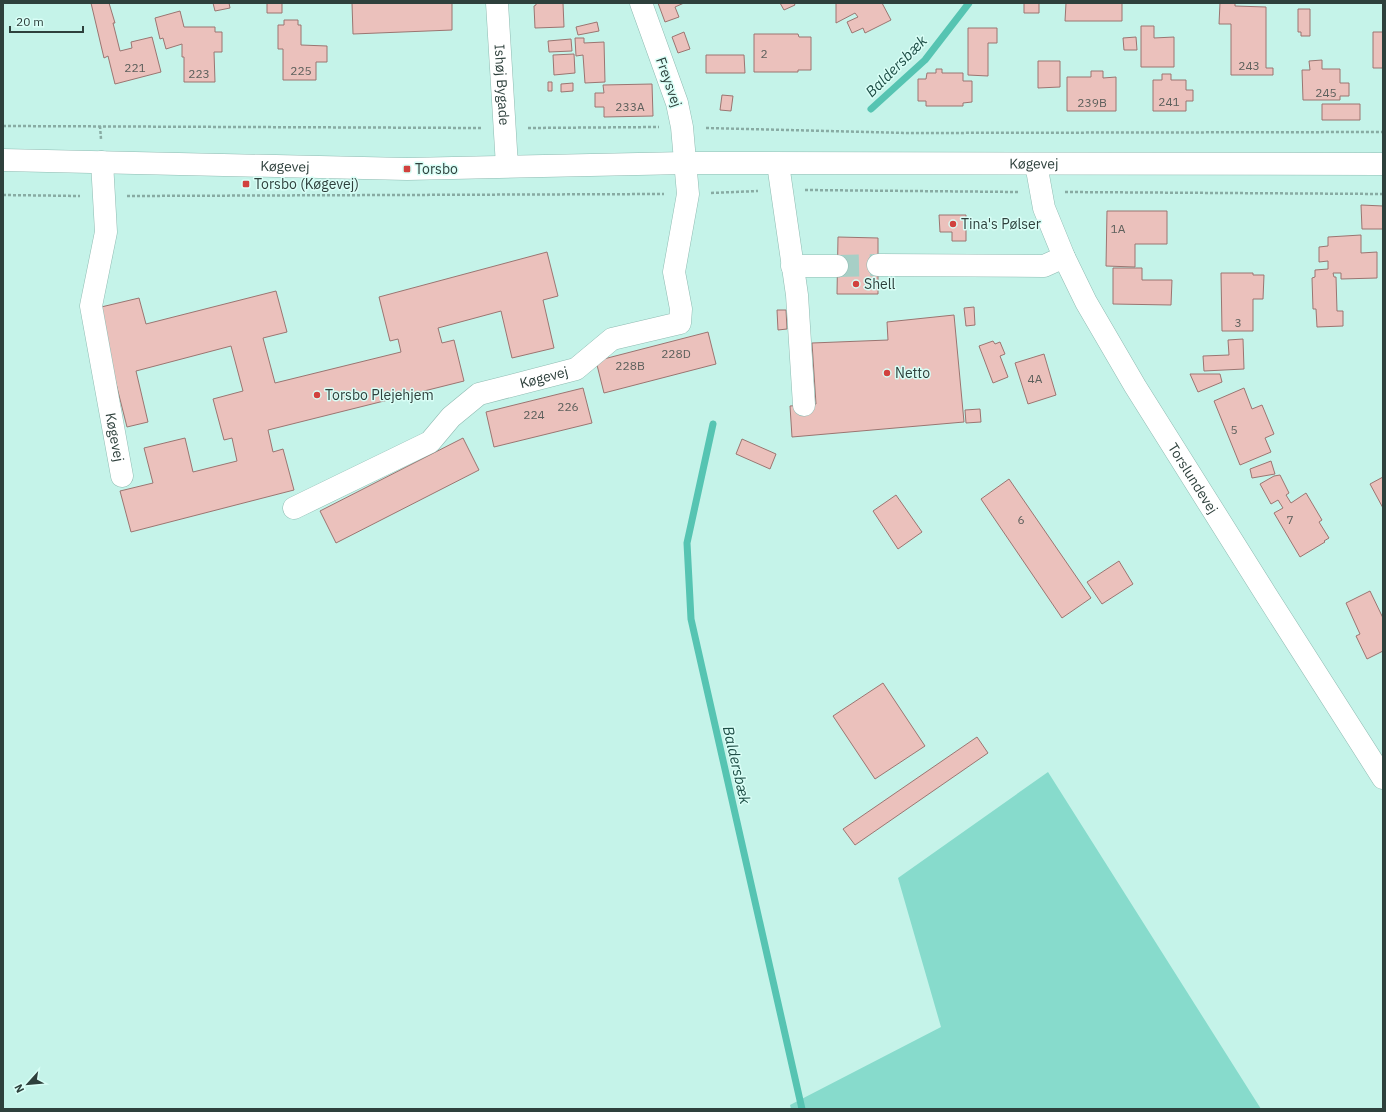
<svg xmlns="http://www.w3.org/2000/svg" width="1386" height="1112" font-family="'IBM Plex Sans',sans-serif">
<rect width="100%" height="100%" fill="#c5f3e9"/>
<!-- green -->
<path fill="#87dbcc" d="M1048,772L1261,1109H791L790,1105L941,1027L898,878Z"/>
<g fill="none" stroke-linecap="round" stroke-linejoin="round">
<!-- stream -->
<path stroke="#56c4b2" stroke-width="7" d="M871,109L925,60L969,3
M713,424L687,543L691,619L802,1109"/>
</g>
<!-- building -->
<path fill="#ebc1bc" stroke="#9b7571" d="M91,3H109L115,23H113L120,51L132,48L131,42L152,37L161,72L115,84L108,56L104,58Z
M213,3H229L230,8L215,11Z
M267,3H282V13H267Z
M352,3H452V30L353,34Z
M536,3H563L564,27L535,28L534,6L536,5Z
M658,3H684L675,7L679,17L665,22Z
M780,3H794L795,5L784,10Z
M836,3H882L891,20L865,33L863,28L852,33L847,22L858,17L855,13L836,23Z
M1024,3H1039V13H1024Z
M1066,3H1122V21H1065Z
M1220,3H1235V6L1266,7V68H1273V75H1231V24H1219Z
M1298,9H1310V36H1301V32H1298Z
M180,11L184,27H215V32H222V52H214L215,82H184V57H182V44L166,49L163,38L160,39L155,18Z
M284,20H298V25H301V45L327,46V62H316V80H283V49H278V25H284Z
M597,22L599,31L578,35L576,27Z
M1141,26H1154V38L1174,37V67H1141Z
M968,28H997V43H988V76L968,75Z
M684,32L690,49L678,53L672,37Z
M1373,32H1383V68H1373Z
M754,34H798L799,37H811V70H798V72H754Z
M1136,37L1137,50H1124L1123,38Z
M575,38H584V43L604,42L605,82L585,83L583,55L576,56Z
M571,39L572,51L549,52L548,41Z
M574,54L575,73L554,75L553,55Z
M706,55H744L745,73H706Z
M1322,60V69H1340V83H1349V96H1340V100H1303L1302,70H1310L1309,61Z
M1038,61H1060V87L1038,88Z
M936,69H942V73H963V81H972V102L963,103V106H926V101H918V79H926L927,73H936Z
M1091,71H1103V78L1116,77V111H1067V77H1091Z
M1162,74H1171V80H1186V90H1193V101H1186V111H1153V80H1162Z
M548,82H552V91H548Z
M573,83V91L561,92V84Z
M652,84L653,116L604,117V107H595V93H604L603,85Z
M722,95L733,96L731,111L720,110Z
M1322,104H1360V120H1322Z
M1361,205L1383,206V229H1362Z
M1107,211H1167V244H1135V267L1106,266Z
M939,215H966V241H952V232H940Z
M1361,235V253L1377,252V278L1341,279V273H1333L1334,277H1336L1337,311H1343V326L1317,327L1316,309H1313L1312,278L1315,277V270L1328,269V261L1319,262V247L1328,246V237Z
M838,237L878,238V294H837Z
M547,252L558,296L543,300L554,348L512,358L501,311L438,328L442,343L454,340L464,381L268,430L273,452L283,449L294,490L131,532L120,491L153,483L144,448L185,438L193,472L237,461L232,438L224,440L213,399L243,391L231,346L136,371L148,422L127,427L97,308L139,298L146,324L276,291L287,332L263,338L275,383L401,352L398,339L390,341L379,297Z
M1113,268H1142V280H1172L1171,305L1113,304Z
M1221,273H1253V275H1264L1263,299H1253V331H1222Z
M974,307L975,325L966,326L964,308Z
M777,310H786L787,329L778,330Z
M954,315L964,422L792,437L790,406L816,404L812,343L888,340L887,322Z
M708,332L716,364L604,393L596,361Z
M1243,339L1244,369L1204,371L1203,356L1229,355L1228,340Z
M993,341L995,344L1000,342L1005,354L1000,356L1008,377L993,383L979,346Z
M1044,354L1056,395L1028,404L1015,363Z
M1190,374H1220L1222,382L1198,392Z
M583,388L592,423L494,447L486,412Z
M1244,388L1252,409L1262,405L1274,434L1265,438L1271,452L1240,465L1214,401Z
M980,409L981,422L966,423L965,410Z
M463,438L479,470L336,543L320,511Z
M742,439L776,454L770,469L736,454Z
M1271,461L1275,474L1252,478L1250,469Z
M1280,475L1289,493L1286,495L1291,503L1306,493L1322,520L1319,522L1329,538L1324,541L1325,542L1300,557L1274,513L1283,508L1278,500L1271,504L1260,484L1274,476Z
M1383,477V508L1370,484Z
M1009,479L1091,598L1062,618L981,499Z
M896,495L922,532L898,549L873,511Z
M1119,561L1133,584L1102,604L1087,582Z
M1370,591L1383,618V651L1367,659L1356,636L1360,634L1346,603Z
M883,683L925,746L875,779L833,716Z
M977,737L988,753L855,845L843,829Z"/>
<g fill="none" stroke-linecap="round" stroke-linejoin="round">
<!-- minor-tunnel -->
<path stroke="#a7cfc6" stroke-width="22" stroke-dasharray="22 11" stroke-linecap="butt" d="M837,266L878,265"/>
<!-- minor casing -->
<g stroke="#8fbbb2" stroke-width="23">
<g id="minor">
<path id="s1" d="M497,3L507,166"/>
<path id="s2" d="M3,160L407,169L685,163L1383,164"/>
<path id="s3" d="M102,162L106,232L91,306L122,476"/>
<path d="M778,164L797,295L804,405"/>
<path id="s4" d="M1036,164L1044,208L1064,257L1086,302L1135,386L1265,593L1383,778"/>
<path d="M878,265L1044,266L1064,257"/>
<path d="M792,266H837"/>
<path id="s5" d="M294,508L430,442L451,417L479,394L576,369L612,339L680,323L681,309L674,272L688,194L682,127L677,103L641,3"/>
</g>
</g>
<!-- path -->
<path stroke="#88aba3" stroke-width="2.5" stroke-dasharray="3 2" stroke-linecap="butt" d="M3,126L481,128
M100,126L101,139
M528,128L659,127
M706,128L906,133L1383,132
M805,190L1018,192
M1065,192L1383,194
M711,193L758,191
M3,195L80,196
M127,196L664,194"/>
<!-- minor -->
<use href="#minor" stroke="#fff" stroke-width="22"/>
</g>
<!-- markers -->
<g fill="#d1423e" stroke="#d9fef6" stroke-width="1.5">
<rect x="403" y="165" width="8" height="8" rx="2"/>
<rect x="242" y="180" width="8" height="8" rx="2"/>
<circle cx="953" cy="224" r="4"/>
<circle cx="856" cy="284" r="4"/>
<circle cx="887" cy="373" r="4"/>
<circle cx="317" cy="395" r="4"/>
</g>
<g text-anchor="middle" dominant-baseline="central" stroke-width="3" stroke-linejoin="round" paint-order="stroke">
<!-- number labels -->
<g font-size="12" fill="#5d605c">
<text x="764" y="53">2</text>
<text x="1249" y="65">243</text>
<text x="135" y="67">221</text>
<text x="301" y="70">225</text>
<text x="199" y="73">223</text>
<text x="1326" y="92">245</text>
<text x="1169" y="101">241</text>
<text x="1092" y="102">239B</text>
<text x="630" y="106">233A</text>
<text x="1118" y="228">1A</text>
<text x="1238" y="322">3</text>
<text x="676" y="353">228D</text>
<text x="630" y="365">228B</text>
<text x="1035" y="378">4A</text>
<text x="568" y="406">226</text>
<text x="534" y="414">224</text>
<text x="1234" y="429">5</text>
<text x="1021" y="519">6</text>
<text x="1290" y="519">7</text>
</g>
<!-- street labels -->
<g font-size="14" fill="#2e403c" stroke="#d9fef6">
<text transform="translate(669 82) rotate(71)">Freysvej</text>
<text stroke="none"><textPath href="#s1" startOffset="82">Ishøj Bygade</textPath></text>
<text stroke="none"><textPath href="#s2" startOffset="1031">Køgevej</textPath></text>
<text stroke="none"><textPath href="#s2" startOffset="282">Køgevej</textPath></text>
<text stroke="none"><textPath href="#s5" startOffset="287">Køgevej</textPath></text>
<text stroke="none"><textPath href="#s3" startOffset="279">Køgevej</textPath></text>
<text stroke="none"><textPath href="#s4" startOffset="354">Torslundevej</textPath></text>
</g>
<!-- poi labels -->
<g font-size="14" fill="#2e403c" stroke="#d9fef6" text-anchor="start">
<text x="415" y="169">Torsbo</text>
<text x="254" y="184">Torsbo (Køgevej)</text>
<text x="961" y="224">Tina's Pølser</text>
<text x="864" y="284">Shell</text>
<text x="895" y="373">Netto</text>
<text x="325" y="395">Torsbo Plejehjem</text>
</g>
<!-- water labels -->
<g font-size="15" font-style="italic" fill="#1e4e46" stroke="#d9fef6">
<text transform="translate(896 66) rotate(-45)">Baldersbæk</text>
<text transform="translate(737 765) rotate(77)">Baldersbæk</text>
</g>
</g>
<!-- border -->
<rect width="1386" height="1112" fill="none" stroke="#2e403c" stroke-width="8"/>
<!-- north arrow -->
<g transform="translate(28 1084) rotate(243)" stroke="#d9fef6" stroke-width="3" paint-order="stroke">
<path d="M0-3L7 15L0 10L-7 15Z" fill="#2e403c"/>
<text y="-6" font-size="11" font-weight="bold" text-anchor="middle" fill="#2e403c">N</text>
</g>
<!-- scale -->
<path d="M10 26v6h73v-6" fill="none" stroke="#2e403c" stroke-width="2"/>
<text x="16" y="26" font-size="12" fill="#2e403c" stroke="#d9fef6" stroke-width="3" paint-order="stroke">20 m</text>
</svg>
